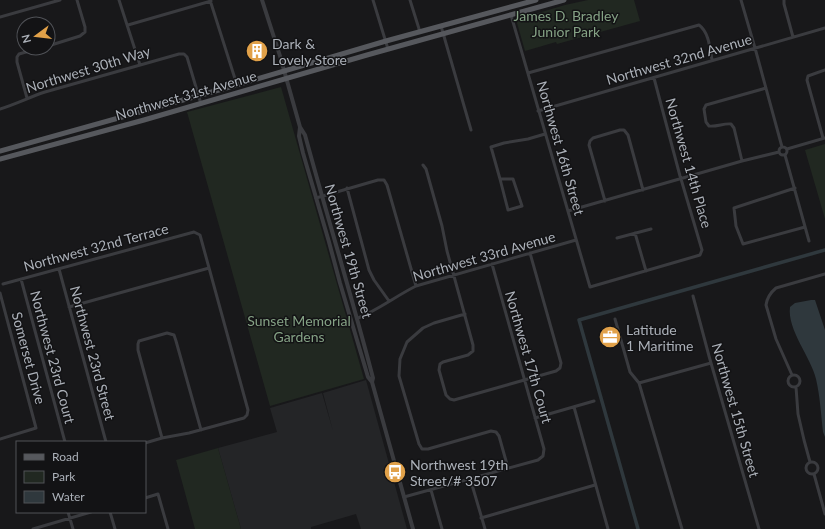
<svg xmlns="http://www.w3.org/2000/svg" width="825" height="529" font-family="Lato,sans-serif">
<rect width="100%" height="100%" fill="#18181a"/>
<!-- built -->
<path fill="#242527" d="M366,380L407,529H361L356,514L311,527V529H241L218,448L277,432L270,408L322,393L333,431L323,393Z"/>
<!-- green -->
<path fill="#212821" d="M588,0H634L640,21L557,44L556,42L525,51L517,23L518,19L565,5Z
M281,87L364,379L270,406L187,112Z
M825,144V219L805,150Z
M218,448L241,529H195L176,460Z"/>
<!-- water -->
<path fill="#2f383d" d="M811,300H815L825,330V437L823,432C821,414 820,396 816,379C811,357 787,330 790,307L795,303Z"/>
<g fill="none" stroke-linecap="round" stroke-linejoin="round">
<!-- canal -->
<path stroke="#2f383d" stroke-width="3.5" d="M638,529L579,320L825,250"/>
<!-- minor -->
<path stroke="#3a3b3f" stroke-width="3" d="M119,0L140,65
M210,0L237,85
M373,0L388,49
M410,0L420,32
M741,0L755,48L782,147
M784,0V4L793,37
M511,15L590,287L700,255L702,250L681,179L680,176L654,78
M0,17L60,0
M128,25L211,1
M441,26L471,130
M48,46L80,36L85,32V27L77,0
M528,73L699,25C709,32 710,49 712,60
M27,98L17,62V57L19,54L40,48
M0,109C16,104 30,97 45,92L179,54H184L187,57L201,104
M538,111L825,28
M823,138L807,80L808,76L825,70
M779 151a4 4 0 1 1 8 0a4 4 0 1 1-8 0Z
M787,149L825,138
M785,155L809,241
M742,161L734,128L731,124C724,123 717,127 709,126L706,122L704,109L706,105L766,88
M423,165L426,169L442,226L447,251L473,345V351L468,355L443,362L440,364L439,370L446,395L450,399L454,400L556,371L560,368L561,363L530,253
M500,179L491,147L504,143L528,139L545,134
M500,179H513L522,206L508,210Z
M347,188L369,270L374,280L389,301
M795,188L734,208L736,226L743,244L805,227
M316,198L378,180H384L387,185L416,286
M605,201L589,145L590,141L593,138L620,130H624L628,135L643,190
M568,211L742,161L779,152
M635,233L646,271
M617,238L651,229
M59,269L106,442
M21,279L65,442
M3,284L194,232L200,235L248,410L247,415L244,418L189,433L162,438L145,443
M0,293L36,428L0,439
M693,296L709,356L711,363L759,529
M69,307L209,268
M465,314L434,323L423,328L407,342L400,359L399,376L419,444L422,449H428L491,431L496,432L499,436L508,468
M358,318C378,310 396,296 416,286L576,240
M615,319L630,372L639,383L682,529
M788 381a6 6 0 1 1 12 0a6 6 0 1 1-12 0Z
M792,375L776,339L766,305C767,298 770,293 776,288L825,274
M639,383L711,363
M796,387L798,414L804,440L810,462
M574,407L608,529
M535,418L594,401
M162,438L138,350V344L139,341L167,333L174,335L176,341L201,430
M806 468a6 6 0 1 1 12 0a6 6 0 1 1-12 0Z
M814,474L825,514
M470,478L485,529
M431,490L442,529
M404,497L538,460L543,456L544,449L492,264
M145,498L158,494L168,529
M68,512L73,529
M110,512L115,529
M481,518L595,485
M33,529L91,512"/>
<!-- tertiary -->
<path stroke="#3a3b3f" stroke-width="4" d="M262,0L280,56L300,127L305,135C327,216 352,297 373,378L372,382
M300,127L299,136L303,153L329,242L340,283L368,377L372,382L413,529"/>
<!-- primary -->
<path stroke="#56585d" stroke-width="5" d="M0,151L226,88L386,41L536,0
M0,159L144,120L367,55L564,0"/>
</g>
<!-- icons -->
<defs>
<g id="building-disc" transform="scale(1.15)"><circle r="9.5" fill="#e1a149" stroke="#131315"/><path d="M-4-6H4V6H1V3H-1V6H-4ZM-2.5-4.3h1.7v1.8h-1.7ZM.8-4.3h1.7v1.8H.8ZM-2.5-1h1.7V.8h-1.7ZM.8-1h1.7V.8H.8Z" fill="#fff"/></g>
<g id="office-disc" transform="scale(1.15)"><circle r="9.5" fill="#e1a149" stroke="#131315"/><path d="M-6-3h4V-5.5h4V-3h4V5H-6ZM-1-4.5V-3h2v-1.5ZM-6 0V1H6V0Z" fill="#fff"/></g>
<g id="bus-disc" transform="scale(1.15)"><circle r="9.5" fill="#e1a149" stroke="#131315"/><path d="M-5-6H5V4H4V6H2V4H-2V6H-4V4H-5ZM-3.5-4V0h7V-4ZM-3.5 1.2v1.5H-2V1.2ZM2 1.2v1.5H3.5V1.2Z" fill="#fff"/></g>
</defs>
<g fill-rule="evenodd">
<use href="#building-disc" x="257" y="51"/>
<use href="#office-disc" x="610" y="337"/>
<use href="#bus-disc" x="395" y="472"/>
</g>
<g text-anchor="middle" dominant-baseline="central" stroke-width="3" stroke-linejoin="round" paint-order="stroke">
<!-- park labels -->
<g font-size="14" fill="#85a285" stroke="#131315">
<text x="566" y="15">James D. Bradley<tspan x="566" dy="16">Junior Park</tspan></text>
<text x="299" y="320">Sunset Memorial<tspan x="299" dy="16">Gardens</tspan></text>
</g>
<!-- poi labels -->
<g font-size="14" fill="#acb1b9" stroke="#131315" text-anchor="start">
<text x="272" y="43">Dark &amp;<tspan x="272" dy="16">Lovely Store</tspan></text>
<text x="626" y="329">Latitude<tspan x="626" dy="16">1 Maritime</tspan></text>
<text x="410" y="464">Northwest 19th<tspan x="410" dy="16">Street/# 3507</tspan></text>
</g>
<!-- street labels -->
<g font-size="14" fill="#acb1b9" stroke="#131315">
<text transform="translate(679 59) rotate(-16)">Northwest 32nd Avenue</text>
<text transform="translate(88 69) rotate(-17)">Northwest 30th Way</text>
<text transform="translate(186 95) rotate(-16)">Northwest 31st Avenue</text>
<text transform="translate(561 148) rotate(74)">Northwest 16th Street</text>
<text transform="translate(689 163) rotate(74)">Northwest 14th Place</text>
<text transform="translate(96 247) rotate(-15)">Northwest 32nd Terrace</text>
<text transform="translate(349 251) rotate(74)">Northwest 19th Street</text>
<text transform="translate(484 256) rotate(-16)">Northwest 33rd Avenue</text>
<text transform="translate(93 353) rotate(75)">Northwest 23rd Street</text>
<text transform="translate(53 357) rotate(75)">Northwest 23rd Court</text>
<text transform="translate(529 357) rotate(74)">Northwest 17th Court</text>
<text transform="translate(29 358) rotate(75)">Somerset Drive</text>
<text transform="translate(736 410) rotate(74)">Northwest 15th Street</text>
</g>
</g>
<!-- legend -->
<rect x="16" y="441" width="130" height="72" fill="#131315" stroke="#505257"/>
<rect x="24" y="454" width="20" height="6" fill="#56585d" stroke="#505257"/>
<text x="52" y="461" font-size="12" fill="#acb1b9">Road</text>
<rect x="24" y="471" width="20" height="12" fill="#212821" stroke="#505257"/>
<text x="52" y="481" font-size="12" fill="#acb1b9">Park</text>
<rect x="24" y="491" width="20" height="12" fill="#2f383d" stroke="#505257"/>
<text x="52" y="501" font-size="12" fill="#acb1b9">Water</text>
<!-- north arrow -->
<g transform="translate(36 36) rotate(255)"><circle r="19" fill="#131315" stroke="#505257"/>
<path d="M0-3L7 15L0 10L-7 15Z" fill="#e1a149"/>
<text y="-6" font-size="11" font-weight="bold" text-anchor="middle" fill="#acb1b9">N</text>
</g>
</svg>
